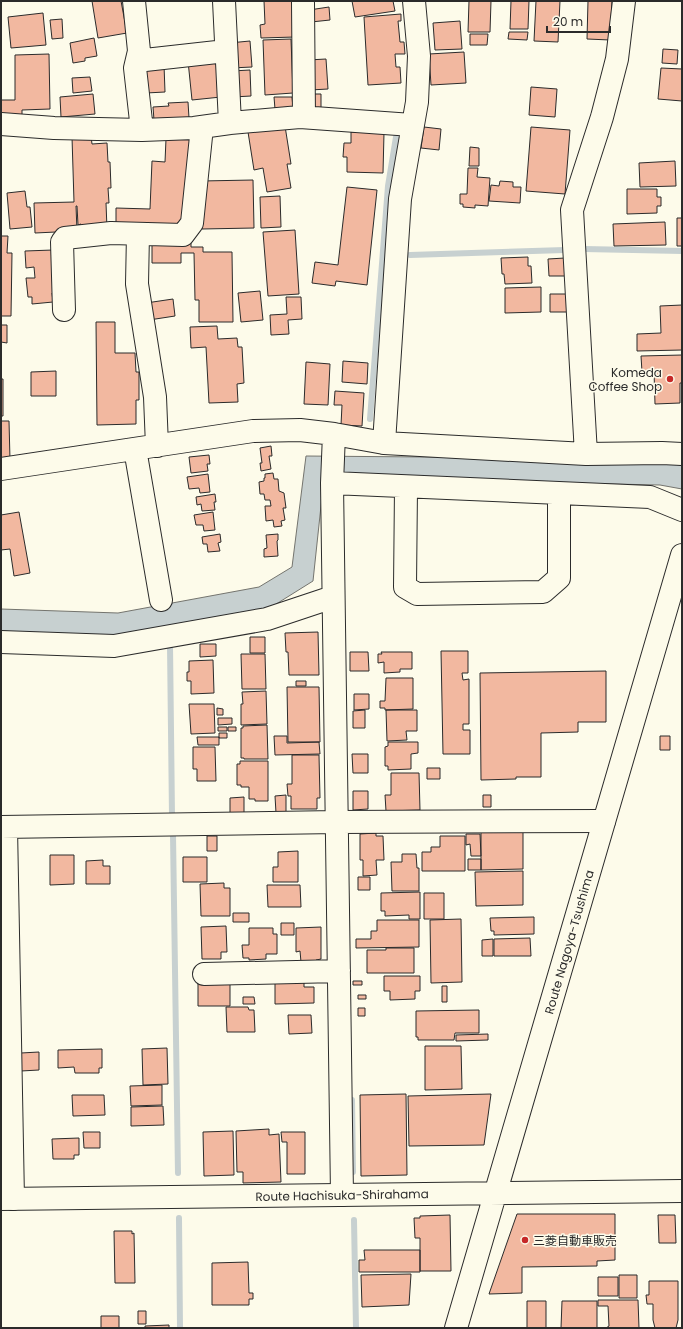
<svg xmlns="http://www.w3.org/2000/svg" width="683" height="1329" font-family="Poppins,'Noto Sans JP',sans-serif">
<rect width="100%" height="100%" fill="#fdfbea"/>
<!-- water -->
<path fill="#c7d0d0" stroke="#74746e" d="M306,456L664,459L682,466V489L660,485L324,478L313,581L265,611L119,637L1,631V609L118,613L259,587L292,567Z"/>
<g fill="none" stroke-linecap="round" stroke-linejoin="round">
<!-- stream -->
<path stroke="#c7d0d0" stroke-width="6" d="M584,249L682,251
M410,255L565,250
M370,419L388,186L396,137
M170,645L172,816
M173,835L178,1173
M352,1100L353,1172
M179,1218L180,1328
M354,1220L356,1328"/>
</g>
<!-- building -->
<path fill="#f2b8a0" stroke="#2b2b2b" d="M92,1H121L127,33L98,38Z
M264,1H294L295,37L261,38L260,25L265,24Z
M352,1H393L395,11L355,17Z
M469,1H491L490,32H468Z
M511,1H529L528,29H510Z
M536,1H560L558,42L534,41Z
M588,1H612L610,40L587,39Z
M329,7L330,20L311,22L309,10Z
M43,13L46,45L11,48L8,17Z
M401,14V21H398L400,42H404L405,54H395L396,67H400L401,83L368,85L364,17Z
M62,19L63,38L52,39L50,20Z
M460,21L462,49L435,50L433,23Z
M509,32H528L527,40L508,39Z
M470,34H488L487,45H470Z
M94,38L97,56L85,58V61L73,63L70,43Z
M291,39L293,93L265,95L263,40Z
M250,41L252,67L231,68L229,43Z
M663,49L678,50L677,64L662,63Z
M464,52L466,83L431,85L429,54Z
M49,54L50,109L22,110V116H1V100H15V55Z
M217,58L221,97L192,100L188,61Z
M326,59L328,89L310,90L308,60Z
M164,65L165,92L146,93L144,66Z
M661,68L682,69V101L658,99Z
M250,70L251,96L233,97L232,71Z
M90,77L92,91L73,93L72,78Z
M531,87L557,89L555,117L529,115Z
M93,94L95,114L61,117L60,97Z
M309,94H321V111H310Z
M274,97H292L293,108L275,109Z
M188,102L189,118L154,120L153,107L169,106L168,103Z
M285,126L291,164H287L291,188L267,192L263,168L254,170L248,132Z
M424,127L441,129L439,150L421,148Z
M531,127L570,130L565,194L526,191Z
M351,132L384,133L383,173L347,172V157H343L344,143H351Z
M91,136L92,144L107,143L108,162H110L111,188H108L109,203H106L107,229L81,230V224L78,225L77,206H76L77,231L35,233L34,203L74,202L72,137Z
M166,139L192,140L186,223L178,230L116,228V208L150,209L152,161L165,162Z
M470,147L479,148V166H469Z
M675,161L676,186L640,187L639,163Z
M468,168H478L477,177L490,178L488,206L475,205V208L463,207V204H460V194H467Z
M253,180L254,228L202,229L201,181Z
M500,181L513,182V187H521L520,203L489,201L491,185L499,186Z
M347,187L377,190L367,285L336,281L335,286L312,283L315,262L338,265Z
M627,189H657V197H661V206H657V213L627,214Z
M25,191L27,207H30L32,227L10,229L7,193Z
M280,196L281,227L261,228L260,197Z
M677,218H682V246H677Z
M665,222L666,245L614,246L613,224Z
M295,230L299,294L268,296L263,232Z
M1,236H8L7,253H12L11,316H1Z
M152,238L191,243V247H203V252H232L233,322H199V300H195L194,253H181V263H152Z
M53,250L56,293H52L53,302L32,304V297H28L26,278H35L34,267L26,268L25,251Z
M528,257V266H531L532,283L505,284L504,274H502L501,258Z
M565,258L566,276H549L548,259Z
M541,287V312L505,313V288Z
M260,291L263,320L241,322L238,293Z
M550,294H568V312H550Z
M286,297H301L302,319L288,320L289,334L271,335L270,315L287,314Z
M173,299L175,316L149,320L146,303Z
M682,305V350L637,351V334L661,333L660,306Z
M96,322H115V353H135L136,372H139V400H136V424L97,425Z
M1,325H7V343L1,342Z
M217,326L218,339L237,338L238,347H242L244,383L237,384L238,402L209,403L206,347L191,348L190,327Z
M682,355V383H680V403L655,404L654,371L642,372L641,356Z
M343,361L368,363L367,384L342,382Z
M306,362L330,364L328,405L304,404Z
M56,371V396H31V372Z
M1,379H3V416H1Z
M335,391L364,393L362,426L341,425L342,405H334Z
M1,421H9L10,460H1Z
M271,446L272,456H269L271,469L261,471L260,463H262L260,448Z
M209,455L210,464H207L208,471L191,473L189,457Z
M273,473L274,479H278L279,491L284,493L286,508H283L285,520L281,521L282,526L274,527L273,520L266,521L265,506H271L270,500H265L264,494H260L259,482L264,481V478H265V474Z
M208,474L210,492L200,493L199,488L189,489L187,477Z
M215,494L216,502H214L215,510L202,511L201,504L197,505L196,497Z
M19,512L30,573L14,576L10,549L1,550V515Z
M213,512L215,530L204,531L203,525H196L194,515Z
M220,534L221,542L218,543L220,551L208,552L207,544H203L202,537Z
M278,534V540L277,541L278,556L264,557V549L267,548L266,535Z
M318,632L319,675H289L288,652H286L285,633Z
M250,637H265V653H250Z
M200,644H216V656L200,657Z
M441,651H468V673H462L463,680L469,679V724H463V730H470V754H443Z
M350,652H368L369,671H350Z
M381,652H412V669H400V672L384,673V662L378,663V654H382Z
M241,654H265L266,689H242Z
M213,660L214,693L191,694V681H187V672H189V661Z
M606,671V722H578V732L541,733V777H516V779L481,780L480,673Z
M386,678H413V709L385,710V708H380V701H385Z
M296,681H306V686H296Z
M287,687H319L320,742H288Z
M266,691L267,724L241,725V704H243L242,692Z
M354,694H369V709L354,710Z
M189,704H214L215,733L191,734Z
M217,708L223,709V715H217Z
M365,710V728H353V711Z
M386,710H417V731H406L407,740L387,741Z
M218,718H232V724L218,725Z
M267,725L268,759H244V758H241V728H243V726Z
M218,727H227V731H218Z
M228,727H236V731H228Z
M219,733H227V738H219Z
M274,736H287V743L319,742L320,754L275,755Z
M660,736H670V750H660Z
M197,737H219V745H198Z
M388,742H418V753L411,754V769L388,770V766H385V747L388,746Z
M193,747H215L216,781H197V769H193Z
M352,754H368V773H353Z
M292,755H319L320,798H317V809H291V796H288L287,784H292Z
M240,761H268V801H255V799H249V787H241V785H237V764H240Z
M427,768H440V779H427Z
M391,773H419L420,810L386,811L385,795H391Z
M353,791H368V809L353,810Z
M286,795V813H276L275,796Z
M483,795H491V807H483Z
M244,797V813H230V798Z
M481,829L523,831V869L481,870Z
M376,833V836H383L384,860H376L377,875L363,876V860H360V834Z
M466,834H480L481,856H471L470,844L466,845Z
M207,836H217V851H207Z
M440,836H465V871H422V852H431V847H440Z
M298,851V882H273V867H278V852Z
M402,854H416L417,868H419V891H392L391,862H402Z
M50,855H74V884L50,885Z
M183,857H207V882H183Z
M468,859H481V870H468Z
M103,860V866H110V884H86V861Z
M523,871V905L476,906L475,872Z
M358,877H370V890H358Z
M224,883V888H230V916H201L200,884Z
M267,885H300L301,907H268Z
M420,892V919H409V915L385,916V911H381V893Z
M424,893H444V919H424Z
M233,913H249V922H233Z
M534,917V934L494,935V931H491L490,918Z
M461,919L462,982L431,983L430,920Z
M377,920H419V947L356,948V939H371V931H377Z
M281,923H294V935H281Z
M226,926L227,952H221V959H202L201,927Z
M321,927V959L316,960V962H301L300,951L296,952V928Z
M249,928H273V934H277V954H266V959L249,960V958H243L242,945H249Z
M530,938L531,956H494V939Z
M493,939V956H482V940Z
M386,948H414V973H367V950H386Z
M384,976H420V991H415V999L390,1000V991H384Z
M198,981L230,984V1006H198Z
M304,981V987H314V1003L275,1004V982Z
M353,981H362V985H353Z
M442,986H447V1002H442Z
M358,995H366V999H358Z
M243,997H254L255,1004H243Z
M226,1007H248L249,1010H254L255,1032H227Z
M358,1008H365V1016H358Z
M479,1010V1033H455L454,1040H418V1037H416V1011Z
M288,1015H311L312,1033L289,1034Z
M488,1034V1040L456,1041V1035Z
M425,1046H461L462,1089L425,1090Z
M167,1048L168,1084L143,1085L142,1049Z
M102,1049V1068H99V1073H75L74,1067L58,1068V1050Z
M39,1052V1070L21,1071V1053Z
M162,1085V1105L131,1106L130,1086Z
M406,1094L407,1175L361,1176L360,1095Z
M491,1094L484,1145L409,1146L408,1096Z
M72,1095H104L105,1115L73,1116Z
M163,1106L164,1125L131,1126V1107Z
M269,1129V1135L279,1134L281,1182L243,1183V1172H237L236,1131Z
M233,1131L234,1175L204,1176L203,1132Z
M83,1132H100V1148H84Z
M281,1132H305V1174H287V1142H282Z
M79,1138V1155H74V1159H53L52,1139Z
M517,1214H615V1260L597,1261V1266L522,1267V1293L489,1294Z
M450,1215L451,1271H420V1238H415L414,1218H420V1216Z
M658,1215H675L676,1243H659Z
M114,1231H132V1234L134,1233L135,1283H115Z
M364,1250H420V1272H359V1260H365Z
M248,1262L249,1293H253V1299H249V1305H212V1263Z
M411,1274L409,1305L362,1307L361,1275Z
M619,1275H637V1298H619Z
M598,1277H618V1296H598Z
M649,1281H678V1320L676,1328H655L653,1320V1304H647L646,1295H649Z
M598,1300H638L639,1328H606L609,1326L608,1306H598Z
M527,1301H546V1328H527Z
M562,1301H597V1328H561Z
M138,1311H146V1324H138Z
M101,1316H119V1328H101Z
M169,1325V1328H145V1326Z"/>
<g fill="none" stroke-linecap="round" stroke-linejoin="round">
<!-- minor casing -->
<g stroke="#2b2b2b" stroke-width="24">
<path id="minor" d="M134,1L139,51L135,68L142,130
M224,1L230,123
M303,3L304,117
M138,58L145,60L226,51
M1,124L54,128L142,130L194,128L230,123L300,117L412,125
M138,234L137,284L155,397L157,446
M64,310L62,242L65,238L111,233L183,235L192,223L202,127
M334,434L332,483L342,1195
M384,443L400,199L417,102L419,56L414,1
M135,449L161,600
M586,454L572,210L602,117L617,59L624,1
M1,469L253,431L300,430L334,434L384,443L586,454L662,453L682,454
M332,483L650,497L682,510
M406,488L405,587L417,594L543,592L559,578V494
M1,642L114,646L267,619L333,597
M1,827L337,822L604,821
M6,827L13,1199
M204,974L339,971"/>
</g>
<!-- major casing -->
<g stroke="#2b2b2b" stroke-width="24">
<path id="major" d="M1,1199L682,1191
M456,1328L682,555"/>
</g>
<!-- minor -->
<use href="#minor" stroke="#fdfbea" stroke-width="22"/>
<!-- major -->
<use href="#major" stroke="#fdfbea" stroke-width="22"/>
</g>
<!-- markers -->
<g fill="#c62828" stroke="#fdfbea" stroke-width="1.5">
<circle cx="670" cy="379" r="4"/>
<circle cx="525" cy="1240" r="4"/>
</g>
<g text-anchor="middle" dominant-baseline="central" stroke-width="3" stroke-linejoin="round" paint-order="stroke">
<!-- poi labels -->
<g font-size="12" fill="#2b2b2b" stroke="#fdfbea" text-anchor="end">
<text x="662" y="372">Komeda<tspan x="662" dy="14">Coffee Shop</tspan></text>
<text x="533" y="1240" text-anchor="start">三菱自動車販売</text>
</g>
<!-- street labels -->
<g font-size="12" fill="#2b2b2b" stroke="#fdfbea">
<text transform="translate(569 942) rotate(-74)">Route Nagoya-Tsushima</text>
<text transform="translate(342 1195) rotate(-1)">Route Hachisuka-Shirahama</text>
</g>
</g>
<!-- border -->
<rect width="683" height="1329" fill="none" stroke="#2b2b2b" stroke-width="4"/>
<!-- scale -->
<path d="M547 26v6h63v-6" fill="none" stroke="#2b2b2b" stroke-width="2"/>
<text x="553" y="26" font-size="12" fill="#2b2b2b" stroke="#fdfbea" stroke-width="3" paint-order="stroke">20 m</text>
</svg>
